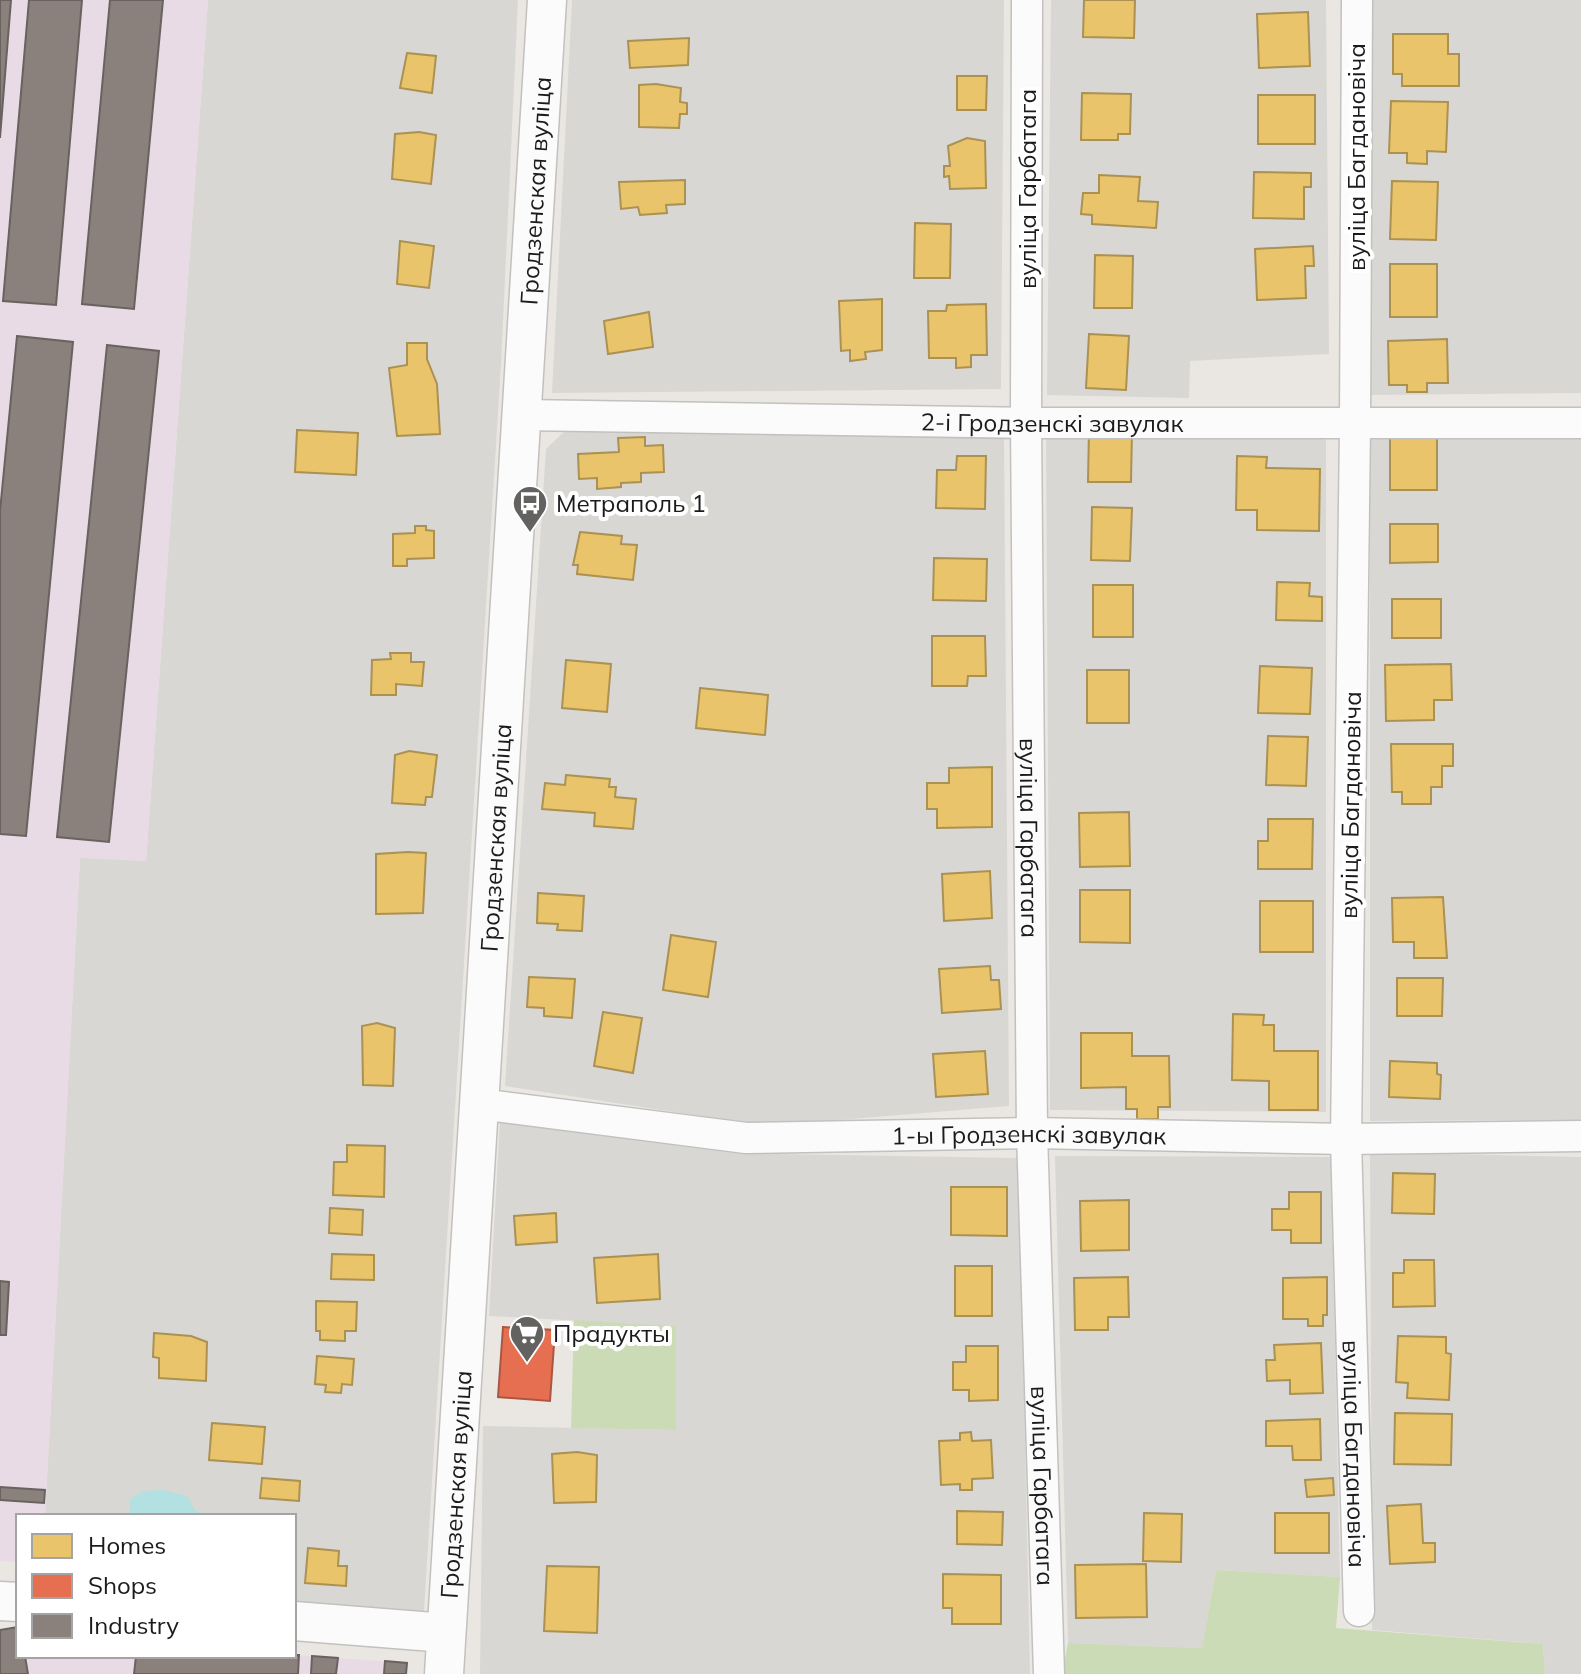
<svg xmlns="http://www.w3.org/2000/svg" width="1581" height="1674" font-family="Mulish,sans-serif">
<rect width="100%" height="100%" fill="#eae7e2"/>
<!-- residential -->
<path fill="#d9d7d4" d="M208,0H518L501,364L424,1611L294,1604V1516H45L80,857L146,861Z
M572,0H1004L1001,389L552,393Z
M1051,0H1326L1329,354L1190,361L1189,398L1047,395Z
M1368,0H1581V393L1368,395Z
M569,427L1004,435L1009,1106L765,1126L505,1086L546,449Z
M1326,428V1112L1050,1110L1046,429Z
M1370,432L1581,435V1120L1370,1121Z
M500,1121L777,1154L1019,1158L1030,1674H480L483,1426L676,1430V1326L489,1316Z
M1370,1152L1581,1157V1674H1545L1543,1644L1372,1630Z
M1055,1156L1331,1157L1340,1577L1216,1570L1202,1648L1068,1643Z"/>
<!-- industrial -->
<path fill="#e9dbe5" d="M0,0H208L146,861L80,858L45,1516H18V1562L0,1561Z
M18,1627V1656L294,1655L407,1663L406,1674H0V1630Z"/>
<!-- forest -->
<path fill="#cadbb5" d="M574,1320L676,1326V1430L571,1428Z
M1216,1570L1340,1577L1336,1628L1543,1644L1545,1674H1062L1068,1643L1202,1648Z"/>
<!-- water -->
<path fill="#b3e0e1" d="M164,1490L187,1496L195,1510L211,1516H129L130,1499L143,1491Z"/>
<!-- homes -->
<path fill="#e9c46a" stroke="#ab9152" stroke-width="2" d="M1084,0H1135L1134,38L1083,37Z
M1308,12L1310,66L1259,68L1257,14Z
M1393,34H1448V54H1459V86H1402V74H1393Z
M689,38L688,65L630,68L628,41Z
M407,53L436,56L432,93L400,88Z
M957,76H987L986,110H957Z
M656,84L681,88L680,102L687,103V114H680L679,128L639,127V85Z
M1082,93L1131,94L1130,134H1118V140H1081Z
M1258,95H1315V144H1258Z
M1391,101L1448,102L1446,152L1427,151V164L1407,163V153H1389Z
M419,132L436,135L431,184L392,179L395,134Z
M967,138L985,141L986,188L950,189L949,176L944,177V166H950L948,146Z
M1254,172L1311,173V187H1304V219L1253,218Z
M1099,175L1140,177L1138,201L1158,202L1156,228L1092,224V215L1081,214L1083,193H1099Z
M685,180V204L666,205L667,213L640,215L638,207L621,209L619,182Z
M1392,181L1438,182L1436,240L1390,239Z
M915,223L951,224L950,278H914Z
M400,241L434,246L429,288L397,284Z
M1313,246L1314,266H1305L1306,298L1257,300L1255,249Z
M1095,255L1133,256L1132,308H1094Z
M1390,264H1437V317H1390Z
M882,299V350L865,352L866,359L850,361V350L841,351L839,301Z
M986,304L987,355H971V367L956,368V358H929L928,311H946L947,305Z
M649,312L653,347L608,354L604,321Z
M1089,334L1129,336L1126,390L1086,388Z
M1447,339L1448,383H1427V392H1407V385H1389L1388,341Z
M407,343H427V359L437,384L440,434L397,436L389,368L407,365Z
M1089,428L1132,429L1131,482H1088Z
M297,430L358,433L356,475L295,472Z
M645,437V446L663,445L664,472L641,473V482L621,483V487L597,489V478L579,479L578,454L619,452L618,438Z
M1390,437H1437V490H1390Z
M957,456H986L985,509L936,508L937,470H956Z
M1237,456L1267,457L1266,468L1320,469L1319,531L1257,530V510H1236Z
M1092,507L1132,508L1130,561L1091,560Z
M1390,524H1438V562L1390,563Z
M415,526H426V530L434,531V558L407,559V566H393V534L415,533Z
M580,532L622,536L621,544L637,545L633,580L577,574L578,565H573Z
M934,558L987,559L986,601L933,600Z
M1277,582L1310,583L1309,596L1322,597V621L1276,620Z
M1093,585H1133V637H1093Z
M1392,599H1441V638H1392Z
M932,636H985L986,676H968L967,686H932Z
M390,653H411V662H424L422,686L396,684V695H371L372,660L391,659Z
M566,660L611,664L607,712L562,708Z
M1451,664L1452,700H1434V720L1386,721L1385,665Z
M1260,666L1312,668L1310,714L1258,713Z
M1087,670H1129V723H1087Z
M700,688L768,695L765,735L696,728Z
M1268,736L1308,737L1306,786L1266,785Z
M1391,744H1453V766H1442V787H1431V804H1402V792H1392Z
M409,751L437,755L432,797H426L425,805L392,803L395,755Z
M992,767V827L937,828V809H927V783H949V768Z
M566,775L610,779L609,787H616L615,797L636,799L633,829L594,826L595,813L542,809L545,783L565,785Z
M1129,812L1130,866L1080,867L1079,813Z
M1268,819H1313L1312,869H1258V841H1268Z
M408,852L426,853L423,913L376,914V854Z
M990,871L992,918L944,921L942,874Z
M1080,890H1130V943L1080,942Z
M538,893L584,896L582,931L557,930L558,924L537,923Z
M1443,897L1447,958H1414V942H1393L1392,898Z
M1260,901H1313V952H1260Z
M671,935L716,942L708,997L663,990Z
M990,966L991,980H999L1001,1009L942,1013L939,969Z
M529,977L575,979L572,1018L544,1016V1008L527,1007Z
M1397,978H1443L1442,1016H1397Z
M603,1012L642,1018L633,1073L594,1066Z
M1233,1014L1264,1015L1263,1025H1274V1051H1318V1110H1269V1081L1232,1080Z
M377,1023L395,1028L393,1086L363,1085L362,1026Z
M1081,1033H1132V1056H1169L1170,1107H1158V1119H1137V1109H1126V1087L1081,1088Z
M985,1051L988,1094L936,1097L933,1054Z
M1390,1061L1437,1063V1074L1441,1075L1440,1099L1389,1097Z
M347,1145L385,1146L384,1197L333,1195L334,1162H347Z
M1393,1173L1435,1174L1434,1214L1392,1213Z
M951,1187H1007V1236L951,1235Z
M1289,1192H1321V1243H1291V1230H1272V1209H1289Z
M1129,1200V1250L1081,1251L1080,1201Z
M330,1208L363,1210L362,1235L329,1233Z
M556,1213L557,1242L516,1245L514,1216Z
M332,1254L374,1255V1280L331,1279Z
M658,1254L660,1299L597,1303L594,1258Z
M1404,1260H1434L1435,1306L1393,1307V1273H1404Z
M955,1266H992V1316H955Z
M1128,1277L1129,1317H1108V1330H1075L1074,1278Z
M1327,1277V1315H1323V1326H1308V1319H1283V1278Z
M316,1301L357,1302L356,1331H345V1341L320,1340V1331H316Z
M154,1333L191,1336L207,1342L206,1381L159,1378V1358L153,1357Z
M1398,1336L1446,1337V1353L1451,1354L1449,1400L1407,1398L1408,1383L1396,1382Z
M1321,1343L1323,1393L1290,1394V1380L1267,1381L1266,1360H1275L1274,1345Z
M966,1346H998V1400L969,1401V1390H953V1362H966Z
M317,1356L354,1359L352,1385L342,1384L341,1393L325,1392L326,1385L315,1384Z
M1395,1413L1452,1414L1451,1465L1394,1464Z
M1320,1419L1321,1460H1293L1292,1446H1266V1421Z
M212,1423L265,1427L262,1464L209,1460Z
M971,1432L972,1441L991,1440L993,1478L972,1479V1490H960V1484L941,1485L939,1441L960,1440V1433Z
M577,1452L597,1455L596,1502L554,1503L552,1454Z
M262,1478L300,1481L299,1501L260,1498Z
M1333,1478L1334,1495L1307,1497L1305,1480Z
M1421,1504L1423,1543H1435V1562L1390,1564L1387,1506Z
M957,1511L1003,1512L1002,1545L957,1544Z
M1144,1513L1182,1514L1181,1562L1143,1561Z
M1275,1513H1329V1553H1275Z
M308,1548L339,1551L338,1566H347L346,1586L305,1583Z
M1146,1564L1147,1617L1076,1618L1075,1565Z
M547,1566L599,1567L597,1633L544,1631Z
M943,1574L1001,1575V1624H952V1608H943Z"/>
<!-- shops -->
<path fill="#e76f51" stroke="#aa5641" stroke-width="2" d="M503,1327L555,1330L550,1401L498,1397Z"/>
<!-- industry -->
<path fill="#8a817c" stroke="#69625f" stroke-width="2" d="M0,0H11L0,138Z
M29,0H82L56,305L3,301Z
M110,0H163L134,309L82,304Z
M17,336L73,342L26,836L0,834V511Z
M107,345L159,351L109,842L57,837Z
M0,1281L9,1282L6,1335H0Z
M0,1487L45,1490L44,1503L0,1500Z
M18,1627V1656H25L28,1674H0V1630Z
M299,1655L298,1674H134L136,1656Z
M312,1656L338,1658L336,1674H311Z
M385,1661L407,1663L406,1674H384Z"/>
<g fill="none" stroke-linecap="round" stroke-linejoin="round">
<!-- minor casing -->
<g stroke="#c2c1bf" stroke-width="33">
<g id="minor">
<path id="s1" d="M1027,0L1026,423L1032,1133L1049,1674"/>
<path id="s2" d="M1357,0L1355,425L1346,1139L1359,1611"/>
<path id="s3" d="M522,415L1026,423H1581"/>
<path id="s4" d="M479,1104L746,1138L1032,1133L1346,1139L1581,1136"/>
</g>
</g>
<!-- tertiary casing -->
<g stroke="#c2c1bf" stroke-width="41">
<g id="tertiary">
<path d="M0,1601L18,1602"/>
<path d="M294,1621L446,1633"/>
<path id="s5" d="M444,1674L547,0"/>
</g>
</g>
<!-- minor -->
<use href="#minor" stroke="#fcfbfb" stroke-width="30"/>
<!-- tertiary -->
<use href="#tertiary" stroke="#fcfbfb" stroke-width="38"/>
</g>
<!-- icons -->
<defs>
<g id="bus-pin" transform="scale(1.8)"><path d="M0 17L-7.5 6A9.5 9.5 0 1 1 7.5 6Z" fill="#636261" stroke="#fff"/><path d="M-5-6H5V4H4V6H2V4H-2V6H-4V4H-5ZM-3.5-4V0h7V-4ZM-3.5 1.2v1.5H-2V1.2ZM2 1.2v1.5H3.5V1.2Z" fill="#fff"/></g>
<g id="supermarket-pin" transform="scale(1.8)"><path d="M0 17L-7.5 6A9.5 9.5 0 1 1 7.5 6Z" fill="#636261" stroke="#fff"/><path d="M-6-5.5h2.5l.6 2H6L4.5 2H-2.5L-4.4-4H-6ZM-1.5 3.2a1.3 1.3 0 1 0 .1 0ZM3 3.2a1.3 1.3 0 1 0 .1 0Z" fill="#fff"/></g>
</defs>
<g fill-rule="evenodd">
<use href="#bus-pin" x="530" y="503"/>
<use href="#supermarket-pin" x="527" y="1333"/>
</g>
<g text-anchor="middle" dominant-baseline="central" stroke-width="8" stroke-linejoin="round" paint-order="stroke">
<!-- street labels -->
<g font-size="24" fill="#1b1b1b" stroke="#fff">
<text transform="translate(1356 157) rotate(-90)">вуліца Багдановіча</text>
<text transform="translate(1027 189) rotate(-90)">вуліца Гарбатага</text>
<text stroke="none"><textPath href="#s5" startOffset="1486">Гродзенская вуліца</textPath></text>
<text stroke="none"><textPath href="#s3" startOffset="530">2-і Гродзенскі завулак</textPath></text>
<text transform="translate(1350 805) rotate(-89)">вуліца Багдановіча</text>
<text stroke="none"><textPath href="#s5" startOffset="838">Гродзенская вуліца</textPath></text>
<text stroke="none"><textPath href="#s1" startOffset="838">вуліца Гарбатага</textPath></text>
<text stroke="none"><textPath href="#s4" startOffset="552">1-ы Гродзенскі завулак</textPath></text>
<text stroke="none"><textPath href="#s2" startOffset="1454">вуліца Багдановіча</textPath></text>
<text stroke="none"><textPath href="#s5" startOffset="190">Гродзенская вуліца</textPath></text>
<text stroke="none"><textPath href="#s1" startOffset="1486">вуліца Гарбатага</textPath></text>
</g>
<!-- poi labels -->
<g font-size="24" fill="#1b1b1b" stroke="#fff" text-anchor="start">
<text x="556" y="503">Метраполь 1</text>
<text x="553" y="1333">Прадукты</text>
</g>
</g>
<!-- legend -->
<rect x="16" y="1514" width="280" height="144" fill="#ffffff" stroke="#a4a4a4" stroke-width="2"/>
<rect x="32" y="1534" width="40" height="24" fill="#e9c46a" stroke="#a4a4a4" stroke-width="2"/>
<text x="88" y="1554" font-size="24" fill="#1b1b1b">Homes</text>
<rect x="32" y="1574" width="40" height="24" fill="#e76f51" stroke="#a4a4a4" stroke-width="2"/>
<text x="88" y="1594" font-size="24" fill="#1b1b1b">Shops</text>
<rect x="32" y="1614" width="40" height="24" fill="#8a817c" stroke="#a4a4a4" stroke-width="2"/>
<text x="88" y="1634" font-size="24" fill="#1b1b1b">Industry</text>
</svg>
